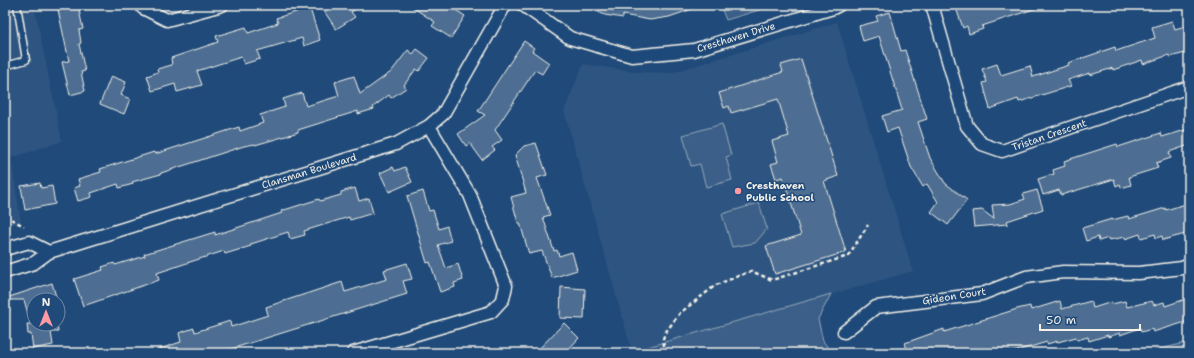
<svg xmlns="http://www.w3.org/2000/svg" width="1194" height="358" font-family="'Shantell Sans',sans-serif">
<rect width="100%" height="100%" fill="#1f4a7a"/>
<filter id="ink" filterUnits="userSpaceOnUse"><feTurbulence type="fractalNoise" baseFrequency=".025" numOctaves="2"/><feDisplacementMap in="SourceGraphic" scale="8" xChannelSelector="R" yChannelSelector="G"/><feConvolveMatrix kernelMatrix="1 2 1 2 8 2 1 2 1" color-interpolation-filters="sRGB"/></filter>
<g filter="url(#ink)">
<!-- built -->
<path fill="#2d5581" d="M5,5H34L62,141L11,158L21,222L5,227Z
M837,22L913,271L632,352L564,111L583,64L638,72L671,73Z"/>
<!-- green -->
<path fill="#3a5f88" stroke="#97a8b8" d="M720,5H776L726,20Z
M722,124L731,155L726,157L732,180L706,187L700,164L691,166L683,135Z
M759,203L767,229L755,243L732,247L722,214Z
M831,294L818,319L823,341L832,353H627Z
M1189,342V353H1144Z"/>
<!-- building -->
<path fill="#4d6e92" stroke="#f4f1e8" d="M57,5H78L83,29L79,30L81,43L79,44L85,71L81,72L85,91L70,95L62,62L69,61Z
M320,5H362L351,12L355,17L336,29Z
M409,5H448L465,16L451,38L432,26L435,22Z
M590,5H698V7L669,17L650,20L623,15V18L605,15L596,11V9Z
M955,5H1040V7L982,26L983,29L969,34L967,26L963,28Z
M306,9L307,10L310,9L320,40L304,46L302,38L257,51L260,59L244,64L241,57L197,71L202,85L177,92L175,84L152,91L147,76L158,72L157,69L172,65L171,58L218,42L216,36L246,27L248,33L278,23L276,18Z
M890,12L901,51L905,50L927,119L918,122L930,158L945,183L967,200L948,225L931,212L938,202L927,184L923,187L911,167L898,128L887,132L882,116L902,110L879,36L863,41L859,26L878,21L876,16Z
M1172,21L1175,29L1189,25V52L1170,57L1169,55L1143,64L1142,60L1113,70V68L1090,75V73L1068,80L1071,86L1019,102L1018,99L990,109L983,83L987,82L982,69L997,64L1001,75L1030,66L1033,77L1069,65L1068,63L1115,47L1116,51L1155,38L1152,27Z
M524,41L534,48L532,51L549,63L542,74L535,70L495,130L502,140L492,147L495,150L482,160L470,143L466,146L458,134L485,115L478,111Z
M417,49L429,58L419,71L416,69L404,85L406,88L391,98L389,95L373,107L374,109L358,114V111L298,130V132L286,136L255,145V144L244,146L161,173V174L132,182L133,184L119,188L118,184L91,193L92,197L78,201L74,188L80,186L78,179L101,172L100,169L154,152L155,154L239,127L240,131L263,123L260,115L285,107L283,99L302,93L306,106L339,96L335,82L354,76L360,94L391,72L408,50L413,54Z
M801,59L838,176L824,181L846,252L775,274L766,246L801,235L783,177L776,179L771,164L778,162L772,141L789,136L778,99L731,113L729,106L724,108L719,93L783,72L781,65Z
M111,76L126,82L121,95L130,99L124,114L100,104Z
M1189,129V145L1169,152L1171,158L1156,163L1158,168L1129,177L1131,185L1121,188L1120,184L1116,186L1114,179L1061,195L1059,190L1043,195L1038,179L1054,174L1053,170L1065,166L1064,161L1117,144L1118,147L1161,133L1162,137Z
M536,143L547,175L537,178L550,215L543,217L554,251L557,250L559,256L572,252L577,270L552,278L542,251L529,254L520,223H518L511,197L526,193L515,155L524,146Z
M393,167L395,171L405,167L412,182L389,192L380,173Z
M40,183L41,188L52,186L55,204L25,210L21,186Z
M355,188L359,201L369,198L373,213L350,220L349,217L304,231L305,235L290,239L288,232L251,244V246L225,254L224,251L190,262L157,273L159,280L83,306L74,279L103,270L102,267L114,263L115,265L145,256L144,254L215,232V235L282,213L281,211L319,199L320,201L341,195V192Z
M1037,190L1043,209L1007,221L1008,224L974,227L972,211L982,210L994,219L992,205L1010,204L1025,199L1023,194Z
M423,191L429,211L433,210L439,229L447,226L451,241L438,245L446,268L458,264L463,280L454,283L455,287L440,292L430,262L427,263L407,196Z
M1189,203V233L1163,240L1162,236L1156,238L1155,234L1141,238L1140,234L1125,239V237L1109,240L1108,238L1099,241L1098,237L1086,241L1082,228L1112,219V220L1128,216L1129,219L1165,208L1166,210Z
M407,263L412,279L403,281L407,294L218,353H153V351L181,342L179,333L194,328L195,332L230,321L231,327L268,315L266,307L342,282L345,292L387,279L384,270Z
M52,283L57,300H34V323L31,324L24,300H6V298Z
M561,287L585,289L584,319L560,318Z
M1189,298V321L1153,332L1152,329L1141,332L1140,328L1120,335V333L1108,337V335L1089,341L1088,337L1077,340L1076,337L1058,342V341L1047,344V342L1010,353H908L905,343L944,329V332L1017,309L1030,306L1031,310L1060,301L1062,309L1091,301L1093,308L1112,302V304L1125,301L1127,307L1152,301L1154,305L1164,302L1165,306Z
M564,323L579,338L565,353H535Z
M27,324H57L58,332H51L53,345L33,349L31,334H28Z"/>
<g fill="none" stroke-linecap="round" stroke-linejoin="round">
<!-- service casing -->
<g stroke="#f4f1e8" stroke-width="9">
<path id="service" d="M5,66L26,60L17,5"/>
</g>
<!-- minor casing -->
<g stroke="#f4f1e8" stroke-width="15">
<path id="minor" d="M143,5V8L167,20L222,5
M523,5L570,38L632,56L694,50L833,8L839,5
M932,5L967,126L982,144L1002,151L1189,87
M5,249L29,242L49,252
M5,272L34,263L49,252L396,144L429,126L443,114L505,5
M844,332L876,307L982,294L1026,277L1063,272L1139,273L1182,268L1189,265
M353,353L491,312L503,299L506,286L470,195L429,126"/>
</g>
<!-- path -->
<path stroke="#f4f1e8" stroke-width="2.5" stroke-dasharray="4 3" stroke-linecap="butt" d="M5,216L24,226
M665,353L663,339L665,333L680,313L716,285L751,271L772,280L848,256L868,225"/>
<!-- service -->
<use href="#service" stroke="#1f4a7a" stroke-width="6"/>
<!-- minor -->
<use href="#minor" stroke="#1f4a7a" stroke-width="12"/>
</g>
</g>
<!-- markers -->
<circle fill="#ff9aa2" stroke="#1f4a7a" stroke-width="1.5" cx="738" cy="191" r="4"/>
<g text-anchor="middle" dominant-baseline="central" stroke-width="3" stroke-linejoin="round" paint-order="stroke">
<!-- street labels -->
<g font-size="10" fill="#f4f1e8" stroke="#1f4a7a">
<text transform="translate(736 37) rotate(-17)">Cresthaven Drive</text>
<text transform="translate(1049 135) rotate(-19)">Tristan Crescent</text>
<text transform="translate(309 171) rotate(-17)">Clansman Boulevard</text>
<text transform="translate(954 296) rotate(-9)">Gideon Court</text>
</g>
<!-- poi labels -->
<g font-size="10" font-weight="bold" fill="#f4f1e8" stroke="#1f4a7a" text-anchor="start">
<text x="746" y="185">Cresthaven<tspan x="746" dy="12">Public School</tspan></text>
</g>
</g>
<!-- margin -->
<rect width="1194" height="358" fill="none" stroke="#1f4a7a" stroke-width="20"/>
<rect x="10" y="10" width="1174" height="338" fill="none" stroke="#f4f1e8" stroke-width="1.5" filter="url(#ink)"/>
<!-- north arrow -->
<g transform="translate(46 312)"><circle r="19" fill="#1f4a7a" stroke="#748da6"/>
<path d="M0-3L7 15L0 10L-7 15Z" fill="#ff9aa2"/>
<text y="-6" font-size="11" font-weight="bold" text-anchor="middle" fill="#f4f1e8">N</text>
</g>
<!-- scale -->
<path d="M1040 324v6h100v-6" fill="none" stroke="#f4f1e8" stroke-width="2"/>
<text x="1046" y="324" font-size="12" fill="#f4f1e8" stroke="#1f4a7a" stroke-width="3" paint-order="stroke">50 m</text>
</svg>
